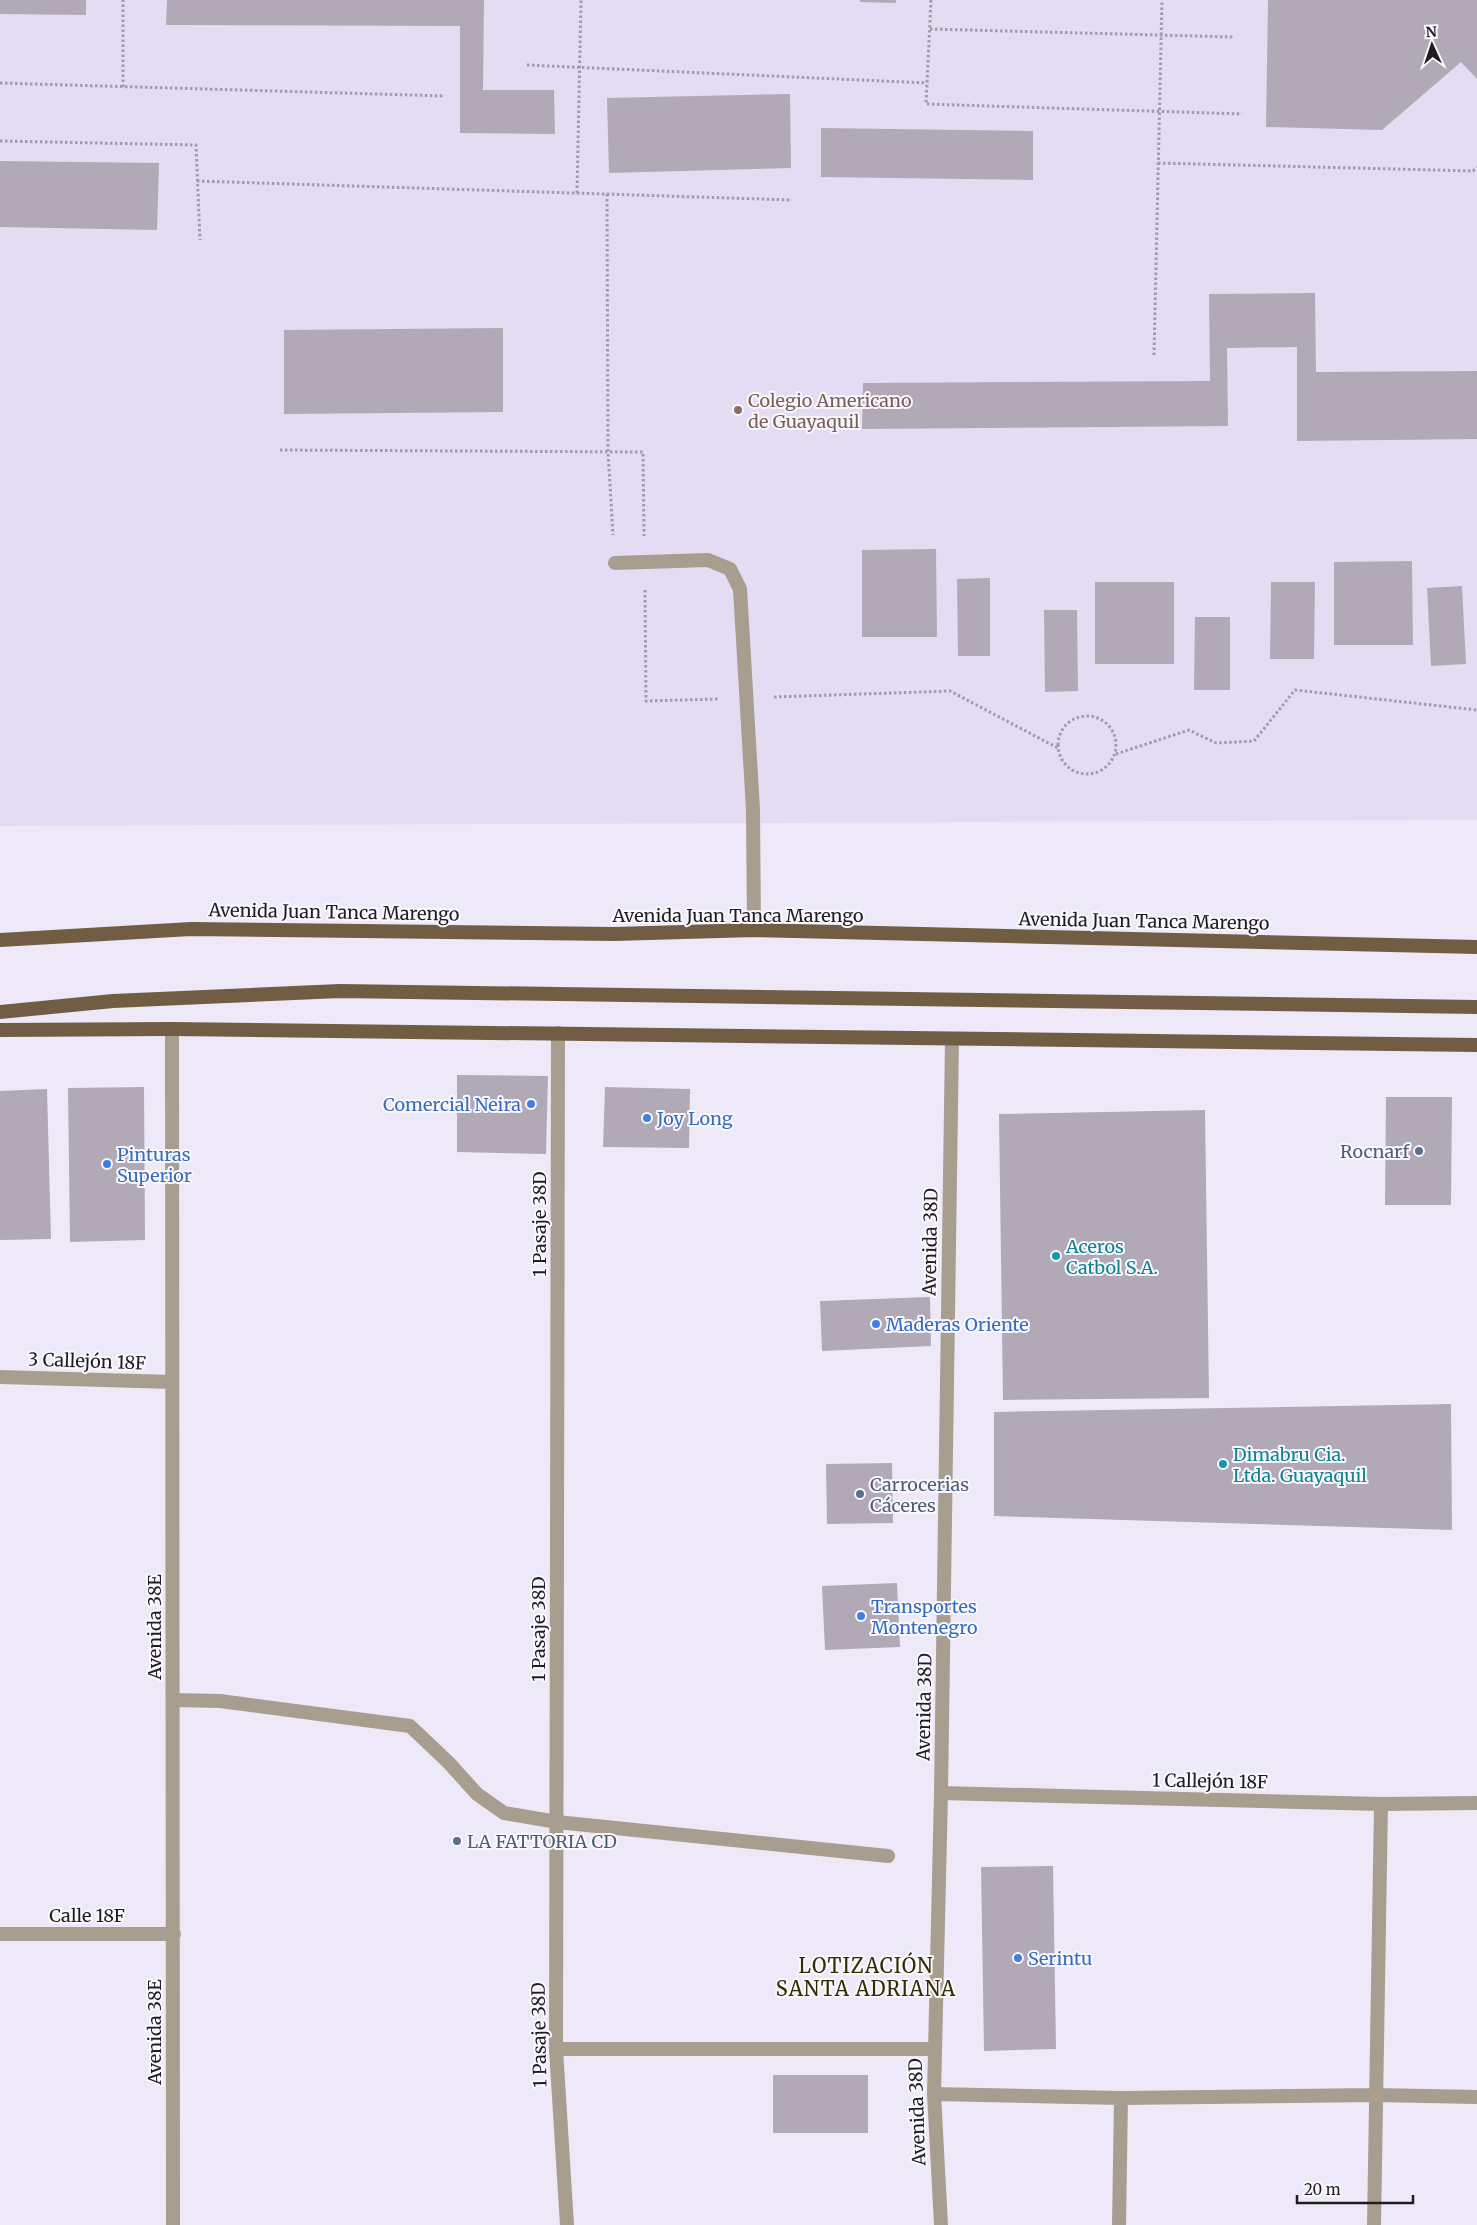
<svg xmlns="http://www.w3.org/2000/svg" width="1477" height="2225" font-family="Merriweather,serif">
<rect width="100%" height="100%" fill="#eee9f9"/>
<!-- built -->
<path fill="#e4dcf3" d="M0,0H1477V820L0,826Z"/>
<!-- building -->
<path fill="#b2a9b7" d="M0,0H86V15L0,14Z
M167,0H484L483,90H554L555,134L460,133V26L166,25Z
M860,0H896V3L860,2Z
M1268,0H1477V79L1461,62L1382,130L1266,127Z
M790,94L791,168L609,173L607,98Z
M821,128L1033,131V180L821,177Z
M0,161L159,163L157,230L0,227Z
M1315,293L1316,372L1477,371V439L1297,441V347L1227,348L1228,426L862,429L863,383L1210,381L1209,294Z
M503,328V412L284,414V330Z
M936,549L937,637H862V550Z
M1412,561L1413,645H1334V562Z
M990,578V656H958L957,579Z
M1095,582H1174V664H1095Z
M1271,582H1315L1314,659H1270Z
M1462,586L1466,664L1431,666L1427,588Z
M1044,610H1077L1078,691L1045,692Z
M1195,617H1230V690H1194Z
M457,1075L548,1076L546,1154L457,1152Z
M144,1087L145,1240L70,1242L68,1088Z
M605,1087L690,1089L689,1148L603,1147Z
M47,1089L51,1239L0,1240V1091Z
M1386,1097H1452L1451,1205H1385Z
M1205,1110L1209,1398L1003,1400L999,1114Z
M930,1297L931,1346L822,1351L820,1301Z
M1451,1404L1452,1530L994,1516V1412Z
M892,1463L893,1523L827,1524L826,1464Z
M897,1583L900,1647L825,1650L822,1586Z
M1053,1866L1056,2049L984,2051L981,1867Z
M773,2075H868V2133H773Z"/>
<g fill="none" stroke-linecap="round" stroke-linejoin="round">
<!-- path -->
<path stroke="#a09ca8" stroke-width="3" stroke-dasharray="2.5 2.5" stroke-linecap="butt" d="M931,0L926,104L1242,114
M930,29L1234,37
M527,65L927,83
M0,83L445,96
M123,87V0
M0,141L196,145L200,240
M1158,163L1473,171L1477,167
M197,181L792,200
M577,193L581,0
M607,194L608,452L613,535
M1154,355L1162,0
M280,450L643,452L644,536
M645,590L646,701L718,699
M774,697L950,691L1058,748
M1058 745a29 29 0 1 1 58 0a29 29 0 1 1-58 0Z
M1116,754L1189,730L1216,743L1254,741L1295,690L1477,710"/>
<!-- service -->
<path stroke="#a89e8f" stroke-width="14" d="M615,563L708,560L730,569L740,589L753,810L754,930
M173,1700L220,1701L410,1726L449,1763L477,1794L504,1813L557,1822L888,1856"/>
<!-- minor -->
<path stroke="#a89e8f" stroke-width="14" d="M172,1029L173,2225
M558,1033L556,2049L567,2225
M0,1377L172,1382
M941,1793L1381,1804L1477,1803
M0,1934H174
M556,2049H934
M934,2094L1121,2098L1375,2095L1477,2097
M941,2225L934,2094L941,1793L952,1039
M1119,2225L1121,2098
M1374,2225L1381,1804"/>
<!-- primary -->
<path stroke="#705d44" stroke-width="14" d="M0,940L191,929L614,934L754,930L1477,947
M0,1012L113,1001L340,991L1477,1007
M0,1030L172,1029L1477,1045"/>
</g>
<!-- markers -->
<circle fill="#8d6e63" stroke="#faf8fe" stroke-width="2" cx="738" cy="410" r="5"/>
<g fill="#3f7fe0" stroke="#faf8fe" stroke-width="2">
<circle cx="531" cy="1104" r="5"/>
<circle cx="647" cy="1118" r="5"/>
<circle cx="107" cy="1164" r="5"/>
<circle cx="876" cy="1324" r="5"/>
<circle cx="861" cy="1616" r="5"/>
<circle cx="1018" cy="1958" r="5"/>
</g>
<g fill="#5c6f8a" stroke="#faf8fe" stroke-width="2">
<circle cx="1419" cy="1151" r="5"/>
<circle cx="860" cy="1494" r="5"/>
<circle cx="457" cy="1841" r="5"/>
</g>
<g fill="#0f9aa8" stroke="#faf8fe" stroke-width="2">
<circle cx="1056" cy="1256" r="5"/>
<circle cx="1223" cy="1464" r="5"/>
</g>
<g text-anchor="middle" dominant-baseline="central" stroke-width="4" stroke-linejoin="round" paint-order="stroke">
<!-- education labels -->
<g font-size="18" fill="#785e54" stroke="#faf8fe" text-anchor="start">
<text x="748" y="400">Colegio Americano<tspan x="748" dy="21">de Guayaquil</tspan></text>
</g>
<!-- street labels -->
<g font-size="18" fill="#1e1c21" stroke="#faf8fe">
<text transform="translate(334 912) rotate(1)">Avenida Juan Tanca Marengo</text>
<text x="738" y="915">Avenida Juan Tanca Marengo</text>
<text transform="translate(1144 921) rotate(1)">Avenida Juan Tanca Marengo</text>
<text transform="translate(539 1224) rotate(-90)">1 Pasaje 38D</text>
<text transform="translate(930 1242) rotate(-89)">Avenida 38D</text>
<text transform="translate(87 1361) rotate(2)">3 Callejón 18F</text>
<text transform="translate(154 1627) rotate(-90)">Avenida 38E</text>
<text transform="translate(538 1629) rotate(-90)">1 Pasaje 38D</text>
<text transform="translate(924 1707) rotate(-89)">Avenida 38D</text>
<text transform="translate(1210 1781) rotate(1)">1 Callejón 18F</text>
<text x="87" y="1915">Calle 18F</text>
<text transform="translate(154 2032) rotate(-90)">Avenida 38E</text>
<text transform="translate(539 2035) rotate(-91)">1 Pasaje 38D</text>
<text transform="translate(917 2112) rotate(-92)">Avenida 38D</text>
</g>
<!-- shop labels -->
<g font-size="18" fill="#366cbe" stroke="#faf8fe" text-anchor="start">
<text x="521" y="1104" text-anchor="end">Comercial Neira</text>
<text x="657" y="1118">Joy Long</text>
<text x="117" y="1154">Pinturas<tspan x="117" dy="21">Superior</tspan></text>
<text x="886" y="1324">Maderas Oriente</text>
<text x="871" y="1606">Transportes<tspan x="871" dy="21">Montenegro</tspan></text>
<text x="1028" y="1958">Serintu</text>
</g>
<!-- service labels -->
<g font-size="18" fill="#4e5e75" stroke="#faf8fe" text-anchor="start">
<text x="1409" y="1151" text-anchor="end">Rocnarf</text>
<text x="870" y="1484">Carrocerias<tspan x="870" dy="21">Cáceres</tspan></text>
<text x="467" y="1841">LA FATTORIA CD</text>
</g>
<!-- culture labels -->
<g font-size="18" fill="#0d838f" stroke="#faf8fe" text-anchor="start">
<text x="1066" y="1246">Aceros<tspan x="1066" dy="21">Catbol S.A.</tspan></text>
<text x="1233" y="1454">Dimabru Cia.<tspan x="1233" dy="21">Ltda. Guayaquil</tspan></text>
</g>
<!-- quarter labels -->
<g font-size="20" letter-spacing="1" fill="#372c01" stroke="#faf8fe">
<text x="866" y="1965">LOTIZACIÓN<tspan x="866" dy="23">SANTA ADRIANA</tspan></text>
</g>
</g>
<!-- north arrow -->
<g transform="translate(1432 45) rotate(357)" stroke="#faf8fe" stroke-width="4" paint-order="stroke">
<path d="M0-4L9 19L0 12L-9 19Z" fill="#1e1c21"/>
<text y="-8" font-size="14" font-weight="bold" text-anchor="middle" fill="#1e1c21">N</text>
</g>
<!-- scale -->
<path d="M1297 2195v8h116v-8" fill="none" stroke="#1e1c21" stroke-width="2.5"/>
<text x="1304" y="2195" font-size="15" fill="#1e1c21" stroke="#faf8fe" stroke-width="4" paint-order="stroke">20 m</text>
</svg>
